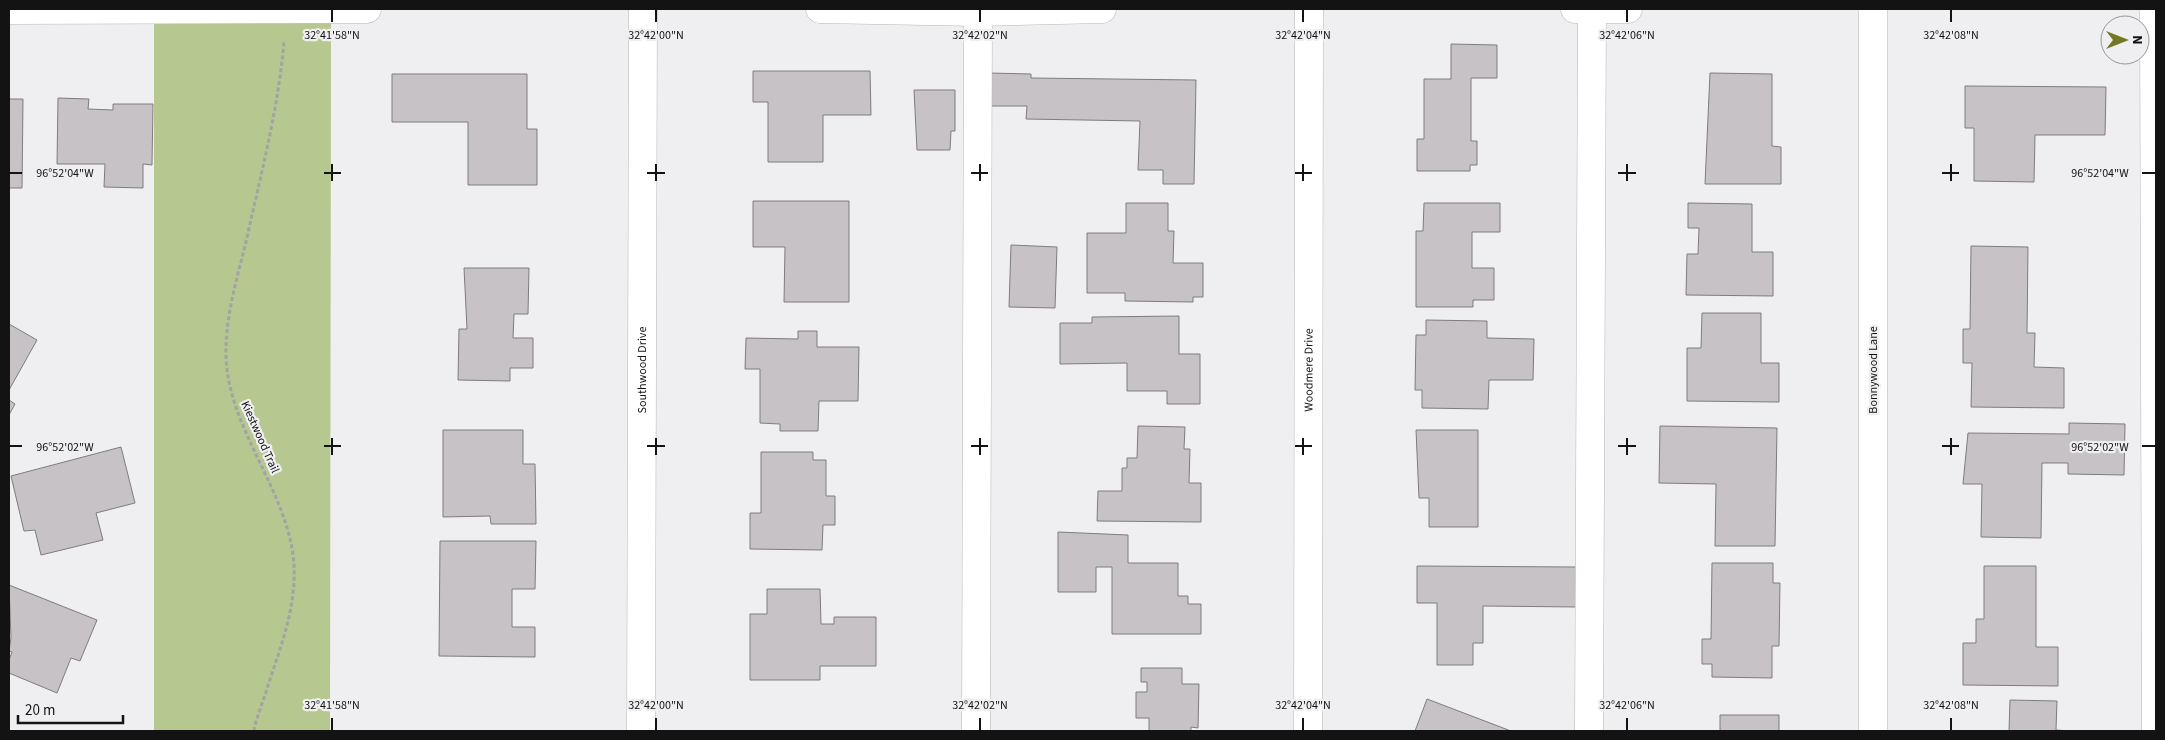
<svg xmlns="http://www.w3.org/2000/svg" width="2165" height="740" font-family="'Source Sans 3',sans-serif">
<rect width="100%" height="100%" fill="#efeff2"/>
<!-- green -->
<path fill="#b6c790" d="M154,9H331L330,731H154Z"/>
<!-- building -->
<path fill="#c6c2c5" stroke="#7e7c7e" d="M1451,44L1497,45V78H1471V141H1477V165H1470V171H1417V139H1424V79H1451Z
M753,71H870L871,115H823V162H768V102H753Z
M989,73L1031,74V78L1196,80L1194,184H1163V170H1138L1140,121L1026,119L1027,106H989Z
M1710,73L1772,74V146L1781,147V184H1705Z
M392,74H527V129H537V185H468V122H392Z
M1965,86L2106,87L2105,135H2035L2034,182L1974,181V128H1965Z
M914,90H955V131H951L950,150H917Z
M58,98L89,99L88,109L113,110V104H153L152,165L143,164V188L104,187L105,164H57Z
M9,99H23L22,188H9Z
M753,201H849V302H784L785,247H753Z
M1126,203H1168V231H1174L1173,263H1203V297H1193V302L1125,301V293H1087V233H1126Z
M1424,203H1500V232H1472V268H1494V300H1473V307H1416V231H1423Z
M1688,203L1752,204V252H1773V296L1686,295L1687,254H1698L1699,228H1688Z
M1011,245L1057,247L1055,308L1009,307Z
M1971,246L2028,247L2027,333H2035L2034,367L2064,368V408L1971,407L1972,363H1963V329H1970Z
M464,268H529L528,314H514L513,338H533V368H510V381L458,380L459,329H467Z
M1702,313H1761V363H1779V402L1687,401V348H1701Z
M1179,316V354H1200V404H1167V391H1127V363L1060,364V323H1092V317Z
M1426,320L1487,321V338L1534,339L1533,380H1489L1488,409L1422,408V390H1415L1416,335H1426Z
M9,324L37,340L9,390Z
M798,331H817V347H859L858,401H819L818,431H780V424L760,423V369H745L746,338L798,339Z
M9,400L15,404L9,415Z
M2069,423L2125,424L2124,475L2068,474V463H2042L2041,538L1981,537L1982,484H1963L1968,433L2069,434Z
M1138,426L1185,427L1184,449H1190L1189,483H1201V522L1097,521L1098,491H1122V468H1127V458H1137Z
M1660,426L1777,428L1775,546H1715L1716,484L1659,483Z
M443,430H523V464H535L536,524H491L490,516L443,517Z
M1416,430H1478V527H1429V498H1419Z
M121,447L135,503L96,513L103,540L41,555L35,530L24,531L11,476Z
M761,452H813V460H826V496H835V525H823L822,550L750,549V513H761Z
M1058,532L1128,535V563H1178V596H1188V604H1201V634H1112V567H1096V592H1058Z
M440,541H536L535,589H512V627H535V657L439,656Z
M1712,563H1773V583H1780L1779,646H1772V678L1712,677V664H1702V639H1711Z
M1417,566L1576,567V607L1483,606V643H1473V665H1437V603H1417Z
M1984,566H2036V647H2058V686L1963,685V643H1976V619H1984Z
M9,585L97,620L80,661L71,658L57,693L9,673V660L12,652L9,651L11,638Z
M767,589H820L821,624H834V617H876V666H820V680H750V614H767Z
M1141,668H1182V684H1199L1198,728L1191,727V731H1149V718H1136V692H1147V682H1141Z
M1427,699L1511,731H1415Z
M2010,700L2057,701L2056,730L2071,731H2009Z
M1720,715H1779V731H1720Z"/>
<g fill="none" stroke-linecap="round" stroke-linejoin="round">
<!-- minor casing -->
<g stroke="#b7b7ba" stroke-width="29">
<g id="minor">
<path d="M820,9L978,12L1102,9"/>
<path d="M1575,9H1628"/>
<path d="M2154,9L2156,731"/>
<path d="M9,10L367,9"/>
<path id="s1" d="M641,731L643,9"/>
<path d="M976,731L978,9"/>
<path id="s2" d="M1308,731L1309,9"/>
<path d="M1589,731L1592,9"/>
<path d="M1873,731V9"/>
</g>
</g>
<!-- path -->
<path stroke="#a3a3a5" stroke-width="3" stroke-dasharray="4 2.5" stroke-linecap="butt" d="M254,731C256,719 261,707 265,695C280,647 301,600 292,548C279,478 223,419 226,346C227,312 237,278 245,246C260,178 278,111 284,42"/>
<!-- minor -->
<use href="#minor" stroke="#fff" stroke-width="28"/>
</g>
<!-- ticks -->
<path fill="none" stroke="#131314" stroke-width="2" d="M332,10V22M656,10V22M980,10V22M1303,10V22M1627,10V22M1951,10V22M332,164V181M656,164V181M980,164V181M1303,164V181M1627,164V181M1951,164V181M10,173H22M324,173H341M647,173H665M971,173H988M1295,173H1312M1618,173H1636M1942,173H1959M2142,173H2155M332,438V455M656,438V455M980,438V455M1303,438V455M1627,438V455M1951,438V455M10,446H22M324,446H341M647,446H665M971,446H988M1295,446H1312M1618,446H1636M1942,446H1959M2142,446H2155M332,718V730M656,718V730M980,718V730M1303,718V730M1627,718V730M1951,718V730"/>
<g text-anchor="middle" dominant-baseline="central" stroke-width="4.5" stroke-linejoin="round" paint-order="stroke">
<!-- street labels -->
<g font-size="12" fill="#131314" stroke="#efeff2">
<text stroke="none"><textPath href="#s1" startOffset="361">Southwood Drive</textPath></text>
<text stroke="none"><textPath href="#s2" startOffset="361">Woodmere Drive</textPath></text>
<text transform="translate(1873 370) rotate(-90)">Bonnywood Lane</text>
<text transform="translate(260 437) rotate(66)">Kiestwood Trail</text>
</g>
</g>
<g font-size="12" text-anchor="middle" fill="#131314" stroke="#efeff2" stroke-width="4.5" stroke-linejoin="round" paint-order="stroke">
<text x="332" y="39">32°41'58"N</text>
<text x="656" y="39">32°42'00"N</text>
<text x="980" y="39">32°42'02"N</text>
<text x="1303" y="39">32°42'04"N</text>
<text x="1627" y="39">32°42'06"N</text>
<text x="1951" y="39">32°42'08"N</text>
<text x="2100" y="177">96°52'04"W</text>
<text x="65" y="177">96°52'04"W</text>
<text x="2100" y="451">96°52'02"W</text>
<text x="65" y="451">96°52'02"W</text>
<text x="332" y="709">32°41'58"N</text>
<text x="656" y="709">32°42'00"N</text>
<text x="980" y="709">32°42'02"N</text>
<text x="1303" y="709">32°42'04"N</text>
<text x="1627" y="709">32°42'06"N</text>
<text x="1951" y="709">32°42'08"N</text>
</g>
<!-- border -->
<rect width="2165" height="740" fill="none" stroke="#131314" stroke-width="20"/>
<!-- north arrow -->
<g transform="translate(2125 40) rotate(90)"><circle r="24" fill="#efeff2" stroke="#979799"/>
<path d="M0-4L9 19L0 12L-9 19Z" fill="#747921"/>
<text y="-8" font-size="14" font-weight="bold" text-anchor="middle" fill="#131314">N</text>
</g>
<!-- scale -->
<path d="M18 715v8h105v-8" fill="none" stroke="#131314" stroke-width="2.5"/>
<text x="25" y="715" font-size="15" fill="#131314" stroke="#efeff2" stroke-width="4" paint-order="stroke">20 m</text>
</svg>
